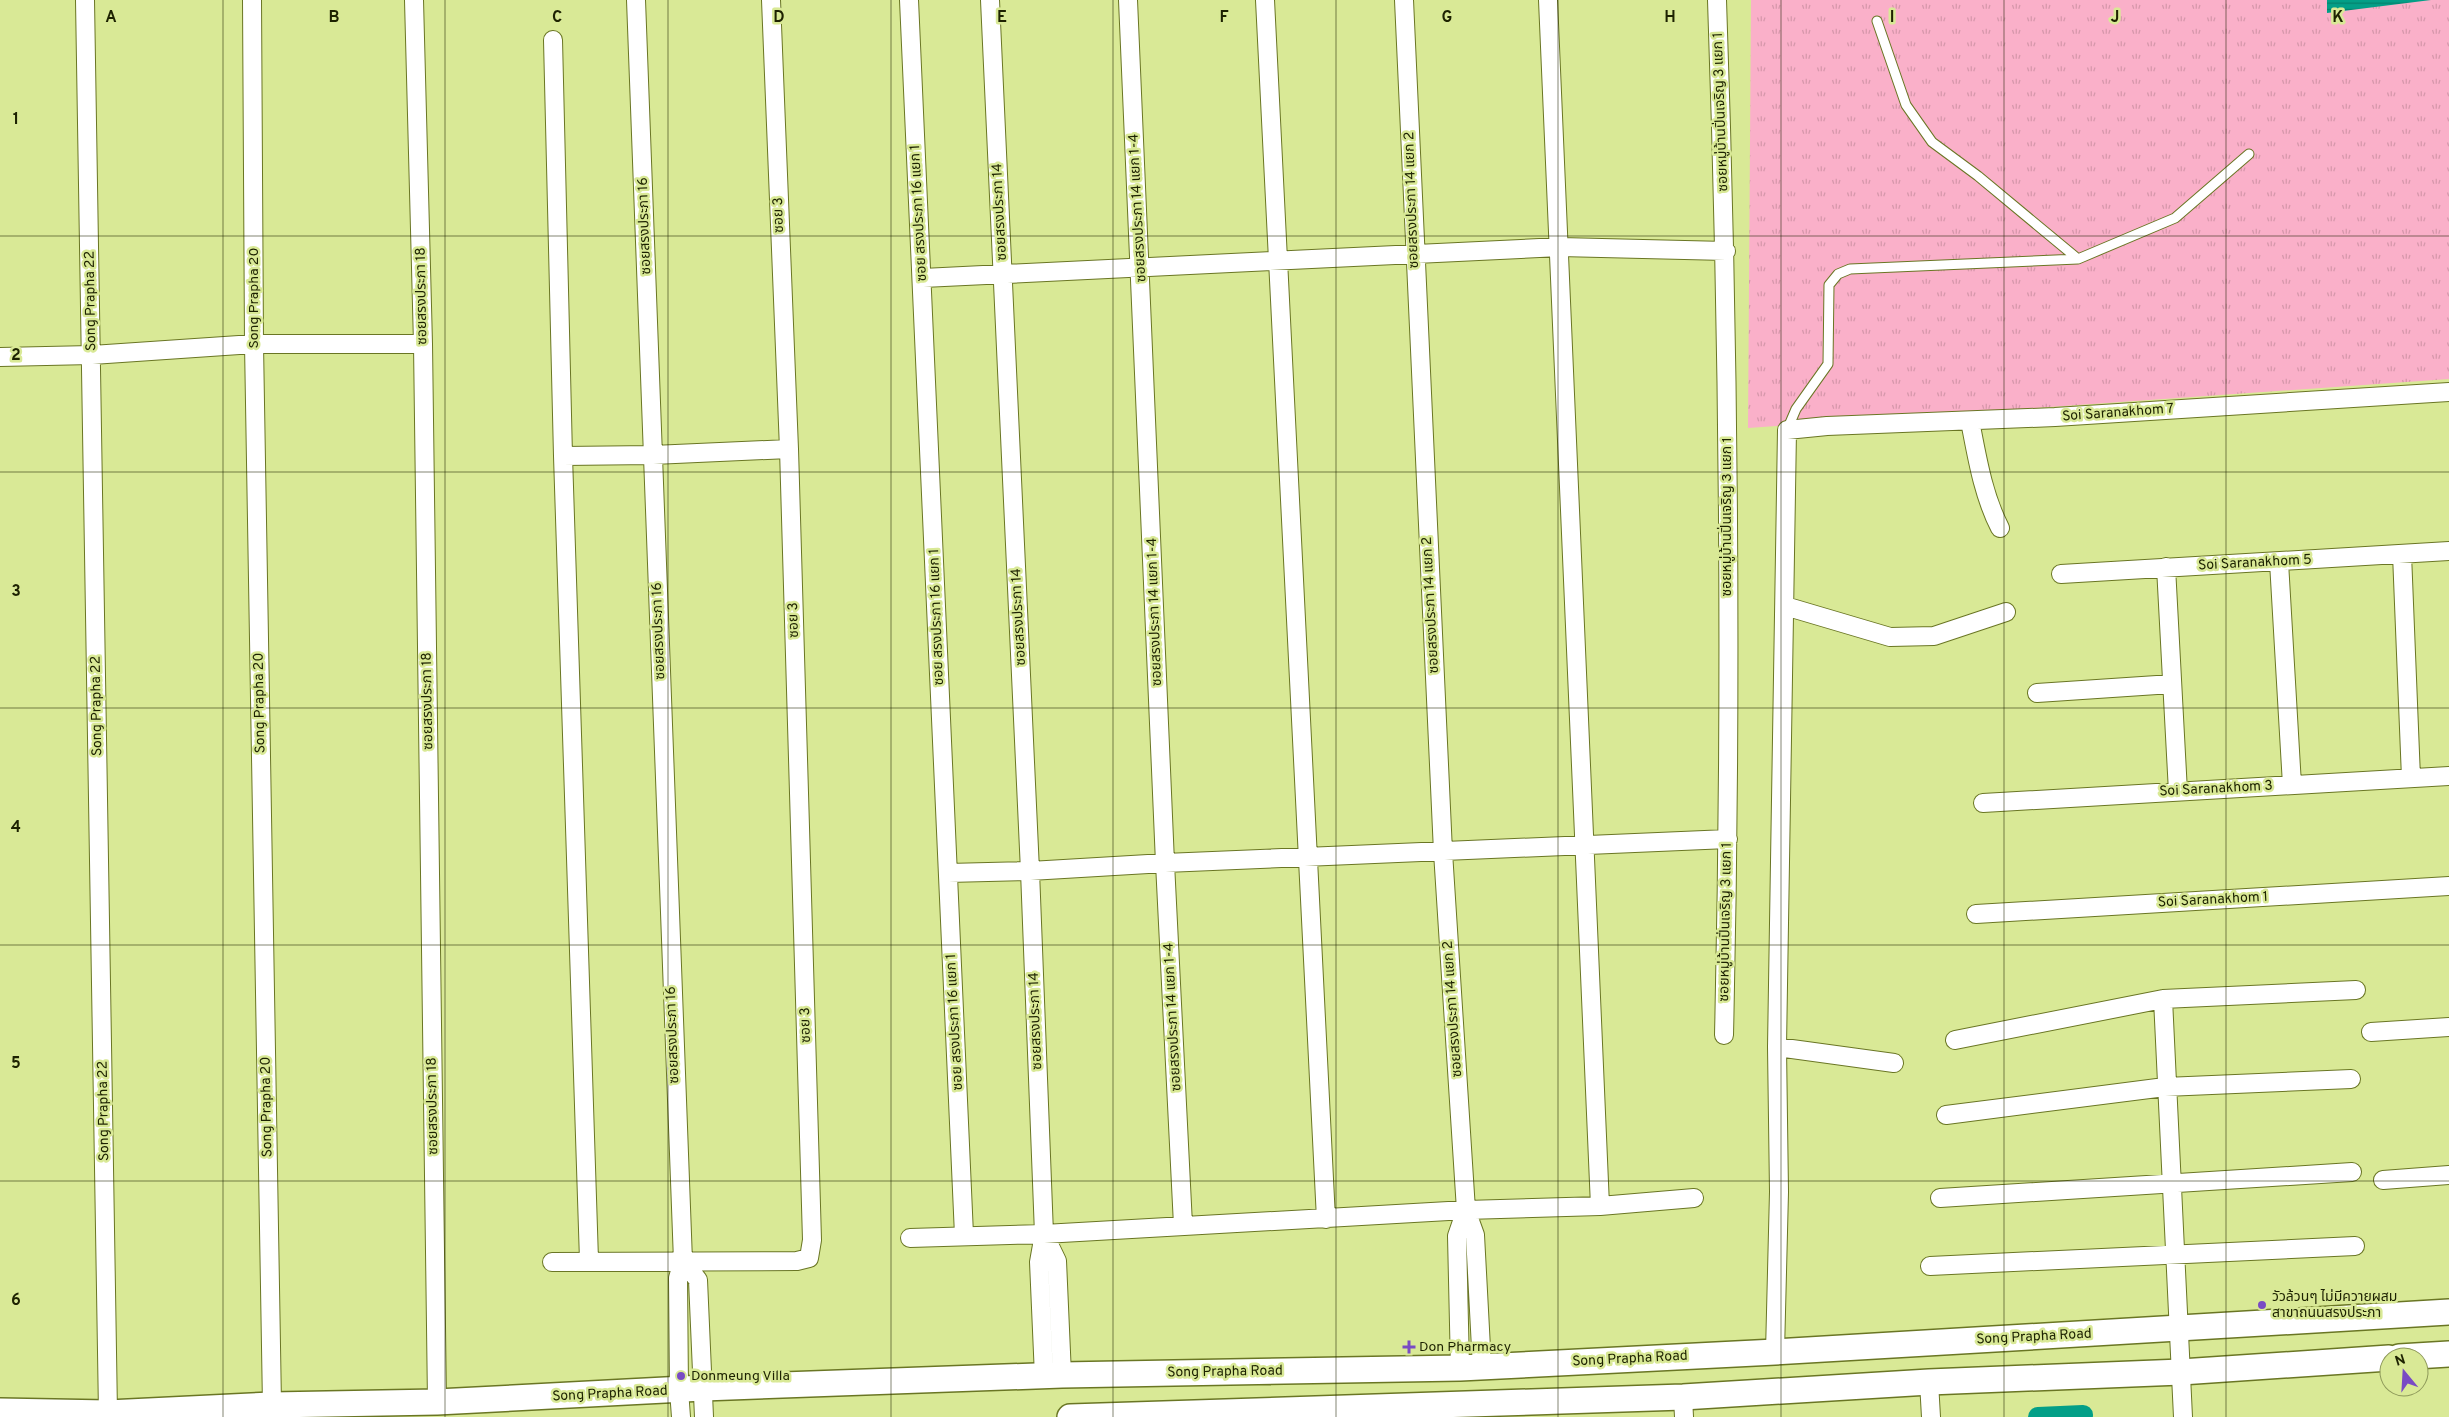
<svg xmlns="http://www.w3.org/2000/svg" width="2449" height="1417" font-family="Overpass,'Noto Sans Thai',sans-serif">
<defs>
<pattern id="grass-tufts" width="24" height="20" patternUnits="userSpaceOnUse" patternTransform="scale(1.25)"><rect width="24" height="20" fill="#fab0c9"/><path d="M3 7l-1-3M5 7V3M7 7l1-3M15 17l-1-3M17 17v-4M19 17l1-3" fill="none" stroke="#d697ab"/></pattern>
<pattern id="water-rules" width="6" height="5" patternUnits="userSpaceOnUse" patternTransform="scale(1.25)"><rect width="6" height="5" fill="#039f87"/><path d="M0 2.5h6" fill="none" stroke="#04816c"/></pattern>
</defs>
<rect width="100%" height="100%" fill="#d9e996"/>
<!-- grass -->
<path fill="url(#grass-tufts)" d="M1751,0H2449V379L1748,428Z"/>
<!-- water -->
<path fill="url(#water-rules)" d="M2327,0H2431L2327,13Z"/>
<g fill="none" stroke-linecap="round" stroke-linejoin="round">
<!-- canal -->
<path stroke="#039f87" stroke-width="20" d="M2038,1417L2083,1415"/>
<!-- service casing -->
<g stroke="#6a7624" stroke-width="11">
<path id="service" d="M1877,21L1906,105L1932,142L1978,176L2078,259
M1787,430L1796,409L1828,364L1829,285L1838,274L1850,269L2078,259L2175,218L2249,154"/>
</g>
<!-- minor casing -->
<g stroke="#6a7624" stroke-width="20">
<path id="minor" d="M85,0L108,1413
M252,0L254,344L272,1405
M414,0L423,344L437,1402
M636,0L683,1261L678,1278L679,1390L681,1417
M909,0L964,1235
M990,0L1030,871L1044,1234L1039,1262L1044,1376
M1128,0L1165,863L1183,1225
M1265,0L1326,1219
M1404,0L1443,852L1466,1210L1475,1235L1482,1367
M1548,0L1600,1206
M1717,0C1729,345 1732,690 1724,1035
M553,40L563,456L589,1260
M923,278L1560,247L1726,251
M0,357L92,355L254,344H423
M1970,421C1977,457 1983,495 2000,528
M563,456L653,455L789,449
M2402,554L2411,778
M2279,562L2292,785
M2166,567L2178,792
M2061,574L2449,551
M1785,606L1890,637L1934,636L2006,612
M2037,693L2172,684
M1983,803L2449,776
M948,873L1030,871L1165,863L1728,839
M1976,914L2449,886
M2163,999L2183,1417
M2371,1032L2449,1027
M1955,1040L2163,999L2356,990
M1777,1047L1894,1063
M1946,1115L2165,1087L2351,1079
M2383,1180L2449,1175
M1940,1198L2352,1172
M1044,1234L1057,1261L1062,1375
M910,1238L1044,1234L1466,1210L1600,1206L1694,1198
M683,1261L698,1280L704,1417
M552,1262L797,1261L809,1258L812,1240L789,449L771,0
M1930,1266L2355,1246
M1775,1352L1779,1192L1777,1047L1787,430L1827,426L2055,417L2449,392
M1460,1368L1457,1236L1466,1210
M1929,1382L1931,1417
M1683,1397L1684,1417"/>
</g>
<!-- secondary casing -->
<g stroke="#6a7624" stroke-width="28">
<path id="secondary" d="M2399,1357L2449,1354
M0,1411L108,1413L272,1405L437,1402L703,1388L1062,1375L1460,1368L1775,1352L2449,1312
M1070,1417L1683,1397L1929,1382L2181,1372L2389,1358"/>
</g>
<!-- service -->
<use href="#service" stroke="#fff" stroke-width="9"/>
<!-- minor -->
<use href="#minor" stroke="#fff" stroke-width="18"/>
<!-- secondary -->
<use href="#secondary" stroke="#fff" stroke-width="25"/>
</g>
<!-- grid -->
<path fill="none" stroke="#1d2201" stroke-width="1" stroke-opacity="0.55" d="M223,0V1417M445,0V1417M668,0V1417M891,0V1417M1113,0V1417M1336,0V1417M1558,0V1417M1781,0V1417M2004,0V1417M2226,0V1417M0,236H2449M0,472H2449M0,708H2449M0,945H2449M0,1181H2449"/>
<!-- markers -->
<g fill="#794bc4" stroke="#d9e996" stroke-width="2">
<circle cx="2262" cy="1305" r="5"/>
<path d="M1406.5 1339.5h5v5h5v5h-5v5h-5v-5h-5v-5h5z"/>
<circle cx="681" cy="1376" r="5"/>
</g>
<g text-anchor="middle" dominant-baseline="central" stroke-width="5" stroke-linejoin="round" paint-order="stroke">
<!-- street labels -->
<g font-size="14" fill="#1d2201" stroke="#d9e996">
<text transform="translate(1721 112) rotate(-92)">ซอยหมู่บ้านปิ่นเจริญ 3 แยก 1</text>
<text transform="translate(1412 200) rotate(-92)">ซอยสรงประภา 14 แยก 2</text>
<text transform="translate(1138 208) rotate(-93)">ซอยสรงประภา 14 แยก 1-4</text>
<text transform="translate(1000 212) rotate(-93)">ซอยสรงประภา 14</text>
<text transform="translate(919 213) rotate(-93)">ซอย สรงประภา 16 แยก 1</text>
<text transform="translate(779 215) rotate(-92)">ซอย 3</text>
<text transform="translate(645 226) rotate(-92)">ซอยสรงประภา 16</text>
<text transform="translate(422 296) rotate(-91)">ซอยสรงประภา 18</text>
<text transform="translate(254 298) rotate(-90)">Song Prapha 20</text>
<text transform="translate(91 301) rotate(-91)">Song Prapha 22</text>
<text transform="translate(2118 413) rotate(-4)">Soi Saranakhom 7</text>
<text transform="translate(1727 517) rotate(-90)">ซอยหมู่บ้านปิ่นเจริญ 3 แยก 1</text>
<text transform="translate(2255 563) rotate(-3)">Soi Saranakhom 5</text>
<text transform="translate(1431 605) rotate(-93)">ซอยสรงประภา 14 แยก 2</text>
<text transform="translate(1155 612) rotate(-92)">ซอยสรงประภา 14 แยก 1-4</text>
<text transform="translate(937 617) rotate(-92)">ซอย สรงประภา 16 แยก 1</text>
<text transform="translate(1019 617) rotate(-93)">ซอยสรงประภา 14</text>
<text transform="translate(794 620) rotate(-92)">ซอย 3</text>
<text transform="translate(659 631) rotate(-92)">ซอยสรงประภา 16</text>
<text transform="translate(428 701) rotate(-91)">ซอยสรงประภา 18</text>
<text transform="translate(260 703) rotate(-91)">Song Prapha 20</text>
<text transform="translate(97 706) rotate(-91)">Song Prapha 22</text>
<text transform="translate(2216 789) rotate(-3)">Soi Saranakhom 3</text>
<text transform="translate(2213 900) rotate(-3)">Soi Saranakhom 1</text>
<text transform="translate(1726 922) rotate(-89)">ซอยหมู่บ้านปิ่นเจริญ 3 แยก 1</text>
<text transform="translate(1453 1009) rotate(-94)">ซอยสรงประภา 14 แยก 2</text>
<text transform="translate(1173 1017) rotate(-93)">ซอยสรงประภา 14 แยก 1-4</text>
<text transform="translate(1036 1021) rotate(-92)">ซอยสรงประภา 14</text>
<text transform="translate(955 1022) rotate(-93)">ซอย สรงประภา 16 แยก 1</text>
<text transform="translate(806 1025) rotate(-92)">ซอย 3</text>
<text transform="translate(673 1035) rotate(-92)">ซอยสรงประภา 16</text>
<text transform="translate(433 1106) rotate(-91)">ซอยสรงประภา 18</text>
<text transform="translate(267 1107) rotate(-91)">Song Prapha 20</text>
<text transform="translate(104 1111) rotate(-91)">Song Prapha 22</text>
<text transform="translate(2034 1337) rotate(-3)">Song Prapha Road</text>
<text transform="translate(1630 1359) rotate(-3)">Song Prapha Road</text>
<text transform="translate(1225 1372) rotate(-1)">Song Prapha Road</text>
<text transform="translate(610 1394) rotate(-3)">Song Prapha Road</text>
</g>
<!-- poi labels -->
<g font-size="14" fill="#1d2201" stroke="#d9e996" text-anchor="start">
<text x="2272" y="1297">วัวล้วนๆ ไม่มีควายผสม<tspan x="2272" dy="16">สาขาถนนสรงประภา</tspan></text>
<text x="1419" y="1347">Don Pharmacy</text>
<text x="691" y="1376">Donmeung Villa</text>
</g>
</g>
<g font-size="16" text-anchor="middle" font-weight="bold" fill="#1d2201" stroke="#d9e996" stroke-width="5" stroke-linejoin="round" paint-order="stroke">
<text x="111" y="22">A</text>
<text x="334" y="22">B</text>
<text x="557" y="22">C</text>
<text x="779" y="22">D</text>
<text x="1002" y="22">E</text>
<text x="1224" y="22">F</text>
<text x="1447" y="22">G</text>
<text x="1670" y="22">H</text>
<text x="1892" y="22">I</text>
<text x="2115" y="22">J</text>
<text x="2338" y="22">K</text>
<text x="16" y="124">1</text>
<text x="16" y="360">2</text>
<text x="16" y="596">3</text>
<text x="16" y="832">4</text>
<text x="16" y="1068">5</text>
<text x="16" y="1305">6</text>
</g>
<!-- north arrow -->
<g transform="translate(2404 1372) rotate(342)"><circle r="24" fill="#d9e996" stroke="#8e995a"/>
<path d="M0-4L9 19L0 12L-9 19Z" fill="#794bc4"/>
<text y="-8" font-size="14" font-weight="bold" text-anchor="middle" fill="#1d2201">N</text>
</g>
</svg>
